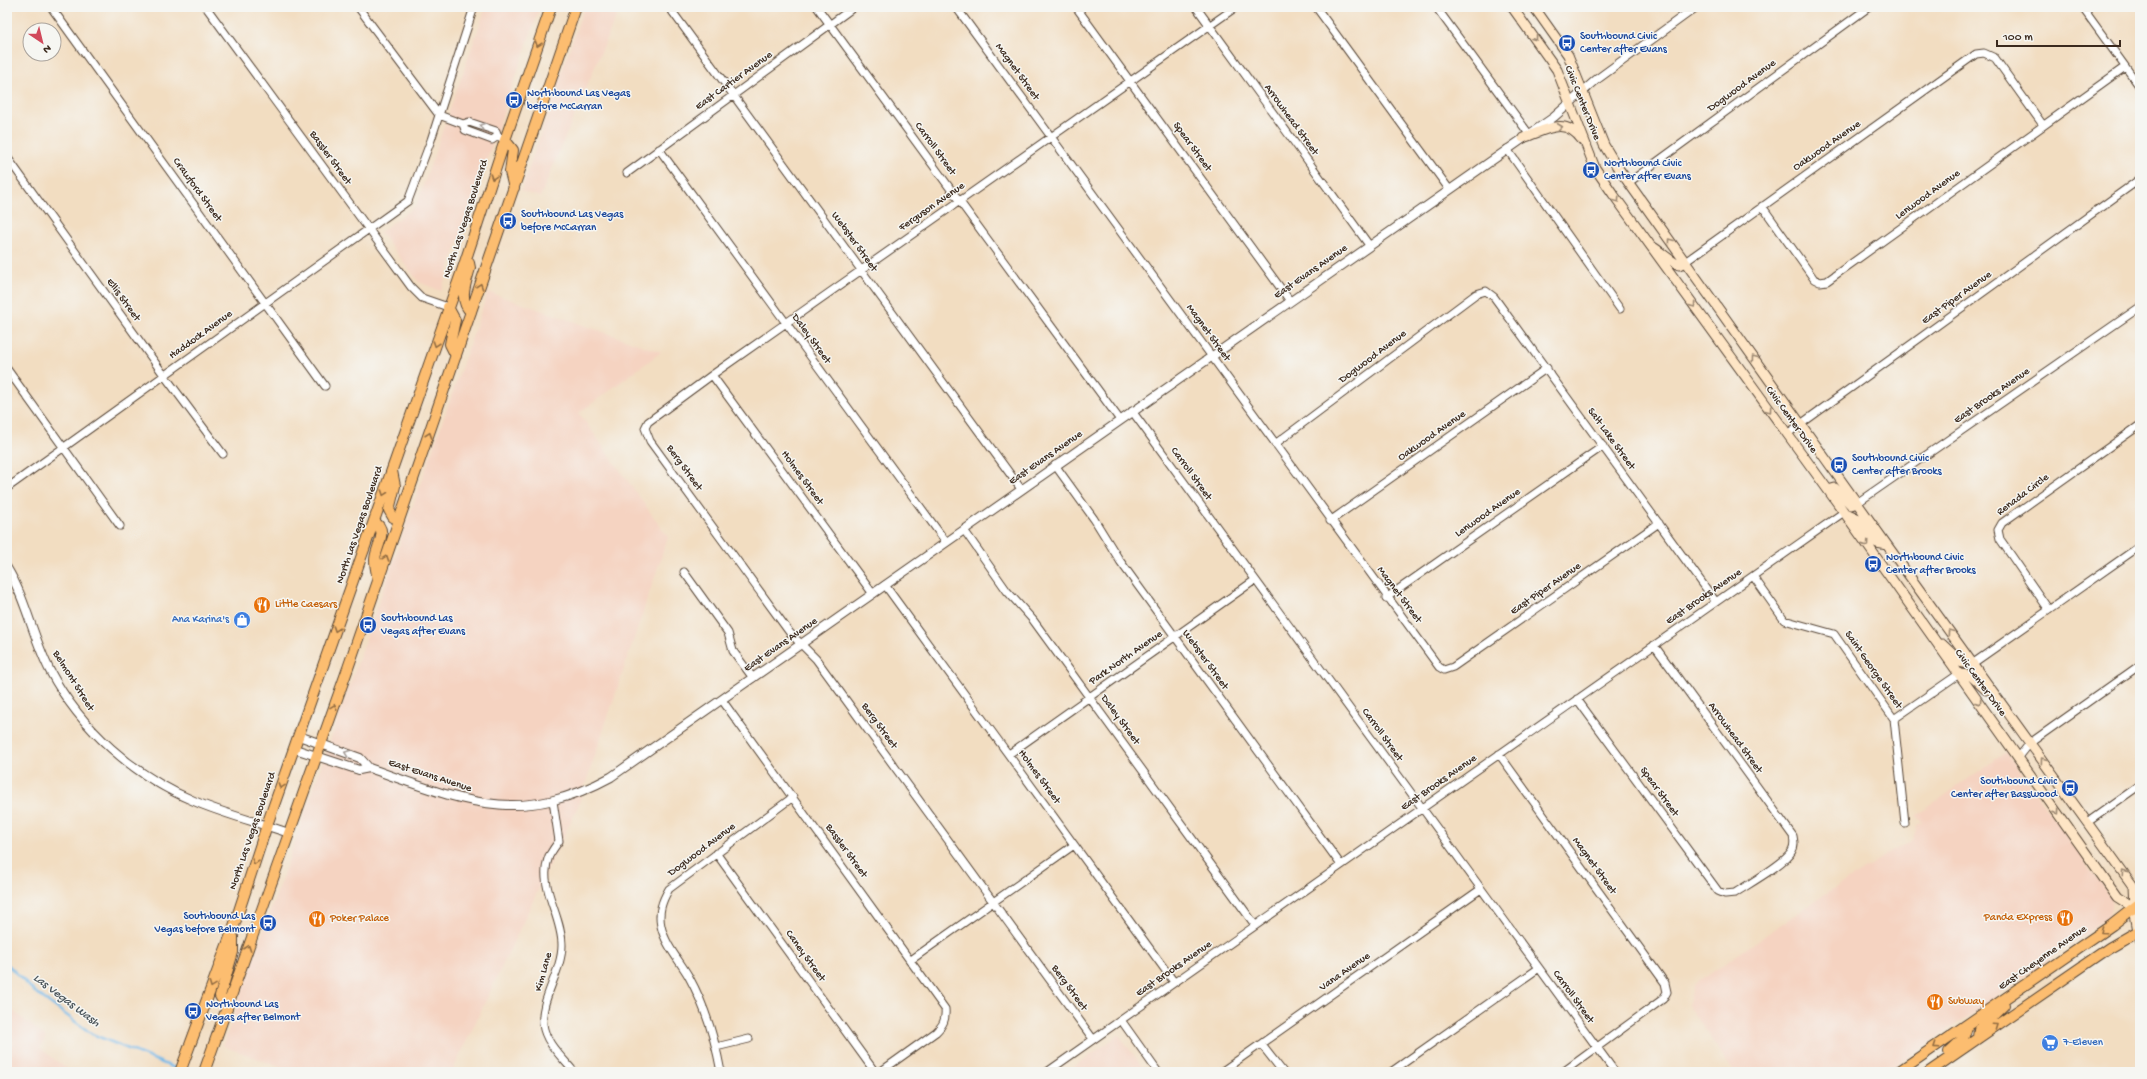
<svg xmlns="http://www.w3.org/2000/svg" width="2147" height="1079" font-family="'Gochi Hand',sans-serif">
<rect width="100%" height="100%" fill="#f6f6f2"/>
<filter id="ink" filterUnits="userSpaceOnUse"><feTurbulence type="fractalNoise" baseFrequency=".025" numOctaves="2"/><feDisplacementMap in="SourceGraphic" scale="8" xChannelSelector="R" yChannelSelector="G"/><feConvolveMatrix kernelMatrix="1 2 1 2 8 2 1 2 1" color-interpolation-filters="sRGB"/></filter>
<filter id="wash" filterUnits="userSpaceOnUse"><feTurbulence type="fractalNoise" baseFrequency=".012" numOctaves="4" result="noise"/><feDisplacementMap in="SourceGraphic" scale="16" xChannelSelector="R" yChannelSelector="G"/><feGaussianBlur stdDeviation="0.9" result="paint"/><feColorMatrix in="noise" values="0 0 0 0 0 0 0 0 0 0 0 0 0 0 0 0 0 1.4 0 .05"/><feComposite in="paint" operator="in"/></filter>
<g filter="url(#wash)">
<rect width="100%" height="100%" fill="#f2ddc1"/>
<!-- built -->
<path fill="#f5d3c1" d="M486,7H540L441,291L419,282L380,232L416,206Z
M584,7H620L540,197L521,191Z
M488,292L661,352L579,413L668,537L578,806L452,1072H294L223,1046Z
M2006,752L2111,898L2112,906L2109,917L2057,955L1887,1072H1734L1688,1005L1694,985L1816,900L1892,851L1907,844L1913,839L1917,825L1922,822L1916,816Z
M7,1006L46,1037L40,1048L71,1072H7Z
M1119,1035L1146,1072H1066Z"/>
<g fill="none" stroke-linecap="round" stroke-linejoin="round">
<!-- stream -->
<path stroke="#71b8e9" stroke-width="2.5" d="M7,964L35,992L92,1034L177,1069"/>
</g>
</g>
<g filter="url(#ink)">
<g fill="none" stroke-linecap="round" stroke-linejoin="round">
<!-- minor casing -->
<g stroke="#564536" stroke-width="9">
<path id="minor" d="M51,7L325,386
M206,7L411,287L422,298L448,307
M358,7L439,115L463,124L469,122L496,131L498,136L505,140
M669,7L1021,489
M817,7L1120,420
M956,7L1439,667L1444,670L1453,667L1659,523
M1076,7L1290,301
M1196,7L1369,245
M1316,7L1449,189
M1436,7L1529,134
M2082,7L2140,87
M463,124L465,130L492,140L498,136
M659,149L946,542
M1507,149L1620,309
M7,157L164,375L223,454
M627,173L854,7
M1628,183L1869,7
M1762,206L1814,279L1820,282L1827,281L2125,67
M1685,262L1976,54L1984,53L1995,58L2043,125
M7,369L120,526
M712,375L873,594
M1132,411L1615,1072
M1787,434L2140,179
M1275,444L1476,294L1486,291L1494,297L1716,602
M1055,465L1094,519L1120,561L1341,865
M7,488L408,201L431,140L474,7
M1857,503L2140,307
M1330,521L1547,368
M964,530L1007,591L1033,620L1255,925
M684,572L728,633L733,651L753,678
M1753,576L1784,620L1834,634L1894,719L1905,823
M885,585L1174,982
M1386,598L1603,446
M2049,610L2000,539L1998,530L2002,523L2140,425
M1972,664L2140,546
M1577,699L1718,891L1725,894L1735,893C1747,885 1786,863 1792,851C1795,846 1794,842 1793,836L1654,645
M722,700L945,1009C946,1020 943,1025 936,1032L880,1072
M1894,719L1959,674
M1009,754L1255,580
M1499,754L1665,983L1667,992L1663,999L1563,1072
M2019,757L2030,743L2140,665
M553,801L559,841C556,845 552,851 549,856C537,886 562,915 562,945C562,972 540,999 543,1024C545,1043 563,1058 574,1072
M2088,822L2140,785
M716,853L875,1072
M911,960L1074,845
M1121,1020L1158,1072
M1093,1039L816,659L790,633L650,441L645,428L648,422L712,375L1236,7
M1261,1044L1283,1072
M716,1047L749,1039
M721,1072C715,1039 705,1006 689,977C680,961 665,945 661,926C658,912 662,901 669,889L793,797
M1047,1072L1844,512
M1221,1072L1481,889
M1391,1072L1539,968"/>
</g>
<!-- tertiary casing -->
<g stroke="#564536" stroke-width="10">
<path id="tertiary" d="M7,568C26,599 33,638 50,671C81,729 134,776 194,801C224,814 257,822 289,833
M299,736L360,758L369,768C461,800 518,828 611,777L1554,117L1596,80L1696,7
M295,749L359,770L369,768
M2138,931L2140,941"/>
</g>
<!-- secondary casing -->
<g stroke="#564536" stroke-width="11">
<path id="secondary" d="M1512,7L1557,70L1595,168L1613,194L1844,512L2117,897L2134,908
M1534,7L1568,55L1604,145L1616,165L1887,545L2133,886L2134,908L2138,931
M1523,138C1547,130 1564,116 1582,140
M1653,247C1661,252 1672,262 1679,265L1685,262
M1828,490L1835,488L1851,505L1857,503
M1844,512L1859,519L1877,543L1887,545
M1942,644L1962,663L1972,664
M1959,674L1970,675L1986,690"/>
</g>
<!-- primary casing -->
<g stroke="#564536" stroke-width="12">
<path id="primary" d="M505,140L513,150L510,172L514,188
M469,263L470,268C466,283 458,300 471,312
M448,307L455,320L450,344L456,356
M392,471L395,486L389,510L393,517L399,520
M374,522C390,530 375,548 375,560C375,567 377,574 378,580
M227,1009L220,996L233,952V937
M1978,1038L1979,1029L2004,1005
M1949,1052L1963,1039L1968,1024
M180,1072L233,929L267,825L464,265L505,140L551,7
M204,1072L348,668L576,7
M1898,1072L2112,925L2140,903
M1929,1072L2109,948L2140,930"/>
</g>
<!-- minor -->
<use href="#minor" stroke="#fff" stroke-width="7"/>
<!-- tertiary -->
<use href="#tertiary" stroke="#fff" stroke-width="8"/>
<!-- secondary -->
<use href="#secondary" stroke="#fee5c5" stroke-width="9"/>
<!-- primary -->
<use href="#primary" stroke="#fcbd6f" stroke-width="10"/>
</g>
<!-- one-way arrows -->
<defs><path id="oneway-chevron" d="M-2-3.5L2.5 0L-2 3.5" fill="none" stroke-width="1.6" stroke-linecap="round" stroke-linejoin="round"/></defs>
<g stroke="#9c8872">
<use href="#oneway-chevron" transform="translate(1535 38) rotate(53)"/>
<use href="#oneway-chevron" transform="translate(1560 127) rotate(-7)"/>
<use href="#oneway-chevron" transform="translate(1617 200) rotate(55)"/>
<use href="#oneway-chevron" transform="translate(1670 241) rotate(-126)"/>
<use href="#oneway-chevron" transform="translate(1693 305) rotate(54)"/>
<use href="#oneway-chevron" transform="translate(1754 358) rotate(-126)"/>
<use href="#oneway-chevron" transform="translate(1769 410) rotate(54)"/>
<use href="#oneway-chevron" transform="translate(1866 544) rotate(55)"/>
<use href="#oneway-chevron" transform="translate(1950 632) rotate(-126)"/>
<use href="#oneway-chevron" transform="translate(1979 702) rotate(54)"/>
<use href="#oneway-chevron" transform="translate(2043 760) rotate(-126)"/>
<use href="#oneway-chevron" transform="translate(2057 812) rotate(55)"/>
<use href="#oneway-chevron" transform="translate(2124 872) rotate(-125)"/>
</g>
<g stroke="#926c42">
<use href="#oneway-chevron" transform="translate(538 44) rotate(109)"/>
<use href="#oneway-chevron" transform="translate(493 177) rotate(108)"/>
<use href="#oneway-chevron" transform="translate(480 286) rotate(-71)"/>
<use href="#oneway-chevron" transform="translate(436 344) rotate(109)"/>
<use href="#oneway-chevron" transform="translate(429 435) rotate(-71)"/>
<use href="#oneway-chevron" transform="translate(384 493) rotate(109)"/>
<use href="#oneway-chevron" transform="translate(386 558) rotate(-71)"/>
<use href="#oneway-chevron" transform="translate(336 629) rotate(109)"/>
<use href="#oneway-chevron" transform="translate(334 707) rotate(-70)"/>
<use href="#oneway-chevron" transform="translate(281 786) rotate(110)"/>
<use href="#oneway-chevron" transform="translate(255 862) rotate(108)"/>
<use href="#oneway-chevron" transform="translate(2103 931) rotate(145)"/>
<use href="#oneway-chevron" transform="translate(248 948) rotate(-71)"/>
<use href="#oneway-chevron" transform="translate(212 985) rotate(111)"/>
<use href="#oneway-chevron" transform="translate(1996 1026) rotate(-35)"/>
<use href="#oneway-chevron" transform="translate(1936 1046) rotate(146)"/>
</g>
<g stroke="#a79f9a">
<use href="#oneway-chevron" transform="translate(482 126) rotate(-161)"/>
<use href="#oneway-chevron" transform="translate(347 753) rotate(-160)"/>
</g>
</g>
<!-- icons -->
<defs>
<g id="bus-disc" transform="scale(0.9)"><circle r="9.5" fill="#1a4fb4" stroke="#f6f6f2"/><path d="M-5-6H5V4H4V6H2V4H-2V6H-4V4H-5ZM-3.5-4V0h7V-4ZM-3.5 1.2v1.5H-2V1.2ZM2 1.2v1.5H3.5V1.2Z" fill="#fff"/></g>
<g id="restaurant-disc" transform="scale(0.9)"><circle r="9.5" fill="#e8710a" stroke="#f6f6f2"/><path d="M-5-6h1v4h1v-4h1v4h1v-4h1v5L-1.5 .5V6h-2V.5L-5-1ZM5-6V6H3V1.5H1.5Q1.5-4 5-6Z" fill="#fff"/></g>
<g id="shop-disc" transform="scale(0.9)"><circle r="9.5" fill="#3f7fe0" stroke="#f6f6f2"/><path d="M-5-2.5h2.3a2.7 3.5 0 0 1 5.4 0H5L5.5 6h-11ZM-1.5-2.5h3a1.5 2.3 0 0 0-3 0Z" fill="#fff"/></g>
<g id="supermarket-disc" transform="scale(0.9)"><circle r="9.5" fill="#3f7fe0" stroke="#f6f6f2"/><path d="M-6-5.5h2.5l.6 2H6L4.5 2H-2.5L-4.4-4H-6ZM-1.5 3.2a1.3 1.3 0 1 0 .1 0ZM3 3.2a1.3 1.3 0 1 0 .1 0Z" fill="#fff"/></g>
</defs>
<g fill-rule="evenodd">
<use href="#bus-disc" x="1567" y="43"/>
<use href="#bus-disc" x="514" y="100"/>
<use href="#bus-disc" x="1591" y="170"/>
<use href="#bus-disc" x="508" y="221"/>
<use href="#bus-disc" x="1839" y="465"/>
<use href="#bus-disc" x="1873" y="564"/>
<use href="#restaurant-disc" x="262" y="605"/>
<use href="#shop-disc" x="242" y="620"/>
<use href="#bus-disc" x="368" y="625"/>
<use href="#bus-disc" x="2070" y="788"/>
<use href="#restaurant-disc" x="2065" y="918"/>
<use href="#restaurant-disc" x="317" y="919"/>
<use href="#bus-disc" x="268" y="923"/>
<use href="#restaurant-disc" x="1935" y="1002"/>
<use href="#bus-disc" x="193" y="1011"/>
<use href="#supermarket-disc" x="2050" y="1043"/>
</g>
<g text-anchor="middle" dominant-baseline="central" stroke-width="3" stroke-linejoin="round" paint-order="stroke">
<!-- transit labels -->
<g font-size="11" fill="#164399" stroke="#f6f6f2" text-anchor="start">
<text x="1580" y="37">Southbound Civic<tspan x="1580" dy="13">Center after Evans</tspan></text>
<text x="527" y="94">Northbound Las Vegas<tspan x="527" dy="13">before McCarran</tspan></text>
<text x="1604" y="164">Northbound Civic<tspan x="1604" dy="13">Center after Evans</tspan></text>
<text x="521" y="215">Southbound Las Vegas<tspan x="521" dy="13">before McCarran</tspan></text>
<text x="1852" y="459">Southbound Civic<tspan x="1852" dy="13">Center after Brooks</tspan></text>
<text x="1886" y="558">Northbound Civic<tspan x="1886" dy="13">Center after Brooks</tspan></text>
<text x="381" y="619">Southbound Las<tspan x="381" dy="13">Vegas after Evans</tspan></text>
<text x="2057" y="782" text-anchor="end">Southbound Civic<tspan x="2057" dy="13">Center after Basswood</tspan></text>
<text x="255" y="917" text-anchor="end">Southbound Las<tspan x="255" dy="13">Vegas before Belmont</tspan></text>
<text x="206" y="1005">Northbound Las<tspan x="206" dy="13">Vegas after Belmont</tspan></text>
</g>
<!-- street labels -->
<g font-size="11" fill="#3b2a1e" stroke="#f6f6f2">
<text transform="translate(1017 72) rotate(54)">Magnet Street</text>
<text transform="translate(734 81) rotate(-36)">East Cartier Avenue</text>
<text transform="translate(1742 86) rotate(-36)">Dogwood Avenue</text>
<text transform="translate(1582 103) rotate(68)">Civic Center Drive</text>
<text transform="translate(1291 120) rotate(54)">Arrowhead Street</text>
<text transform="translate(1827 146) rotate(-35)">Oakwood Avenue</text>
<text transform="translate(1192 147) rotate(54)">Spear Street</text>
<text transform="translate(935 149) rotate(54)">Carroll Street</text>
<text transform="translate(330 158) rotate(54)">Bassler Street</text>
<text transform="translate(197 190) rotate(54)">Crawford Street</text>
<text transform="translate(1928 195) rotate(-36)">Lenwood Avenue</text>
<text transform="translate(932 207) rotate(-35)">Ferguson Avenue</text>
<text transform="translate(466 219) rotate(-72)">North Las Vegas Boulevard</text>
<text transform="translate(854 242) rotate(54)">Webster Street</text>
<text transform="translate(1311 272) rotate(-35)">East Evans Avenue</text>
<text transform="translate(1957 298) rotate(-36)">East Piper Avenue</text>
<text transform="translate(123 300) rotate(54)">Ellis Street</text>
<text transform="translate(1208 333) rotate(54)">Magnet Street</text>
<text transform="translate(201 335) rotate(-36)">Haddock Avenue</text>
<text transform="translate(811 339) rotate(54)">Daley Street</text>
<text transform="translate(1373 357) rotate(-37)">Dogwood Avenue</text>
<text transform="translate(1992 396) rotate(-35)">East Brooks Avenue</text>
<text transform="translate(1791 420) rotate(54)">Civic Center Drive</text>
<text transform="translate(1432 436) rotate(-35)">Oakwood Avenue</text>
<text transform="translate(1611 439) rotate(54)">Salt Lake Street</text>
<text transform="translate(1046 458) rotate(-35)">East Evans Avenue</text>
<text transform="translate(684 468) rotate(54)">Berg Street</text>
<text transform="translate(1191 474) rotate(54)">Carroll Street</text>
<text transform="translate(802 478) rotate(54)">Holmes Street</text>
<text transform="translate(2023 495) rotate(-37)">Renada Circle</text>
<text transform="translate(1488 513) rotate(-35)">Lenwood Avenue</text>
<text transform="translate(360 525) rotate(-71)">North Las Vegas Boulevard</text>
<text transform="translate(1546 589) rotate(-35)">East Piper Avenue</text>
<text transform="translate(1399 595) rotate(53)">Magnet Street</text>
<text transform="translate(1704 597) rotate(-35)">East Brooks Avenue</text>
<text transform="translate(781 645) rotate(-35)">East Evans Avenue</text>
<text transform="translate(1126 658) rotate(-35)">Park North Avenue</text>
<text transform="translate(1205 660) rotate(54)">Webster Street</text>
<text transform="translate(1873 670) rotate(55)">Saint George Street</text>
<text transform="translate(73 681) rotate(58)">Belmont Street</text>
<text transform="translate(1980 683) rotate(54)">Civic Center Drive</text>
<text transform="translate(1120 720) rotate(54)">Daley Street</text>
<text transform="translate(879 726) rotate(54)">Berg Street</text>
<text transform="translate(1382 735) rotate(54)">Carroll Street</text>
<text transform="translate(1735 738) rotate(54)">Arrowhead Street</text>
<text transform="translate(430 776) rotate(18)">East Evans Avenue</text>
<text transform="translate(1039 777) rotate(54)">Holmes Street</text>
<text transform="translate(1439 783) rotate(-35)">East Brooks Avenue</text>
<text transform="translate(1659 792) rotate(54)">Spear Street</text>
<text transform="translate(253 831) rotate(-71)">North Las Vegas Boulevard</text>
<text transform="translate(702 850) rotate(-37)">Dogwood Avenue</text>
<text transform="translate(846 851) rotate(54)">Bassler Street</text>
<text transform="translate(1594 866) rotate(54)">Magnet Street</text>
<text transform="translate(805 956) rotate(54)">Caney Street</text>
<text transform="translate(2043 958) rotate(-35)">East Cheyenne Avenue</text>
<text transform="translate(1174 969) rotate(-35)">East Brooks Avenue</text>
<text transform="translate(544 972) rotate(-74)">Kim Lane</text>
<text transform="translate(1345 972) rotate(-35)">Vana Avenue</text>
<text transform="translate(1069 988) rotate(54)">Berg Street</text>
<text transform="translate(1573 997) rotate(54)">Carroll Street</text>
</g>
<!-- food labels -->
<g font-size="11" fill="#c56008" stroke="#f6f6f2" text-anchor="start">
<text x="275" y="605">Little Caesars</text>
<text x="2052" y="918" text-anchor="end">Panda Express</text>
<text x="330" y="919">Poker Palace</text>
<text x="1948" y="1002">Subway</text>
</g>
<!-- shop labels -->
<g font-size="11" fill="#366cbe" stroke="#f6f6f2" text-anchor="end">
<text x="229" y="620">Ana Karina's</text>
<text x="2063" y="1043" text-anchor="start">7-Eleven</text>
</g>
<!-- water labels -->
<g font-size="12" font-style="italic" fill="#4b555b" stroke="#f6f6f2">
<text transform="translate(66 1001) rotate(37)">Las Vegas Wash</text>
</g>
</g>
<!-- margin -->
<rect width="2147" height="1079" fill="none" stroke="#f6f6f2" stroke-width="24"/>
<!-- north arrow -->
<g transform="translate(42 42) rotate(145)"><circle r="19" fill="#f6f6f2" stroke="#aba49d"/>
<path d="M0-3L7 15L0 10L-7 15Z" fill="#d1495b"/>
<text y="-6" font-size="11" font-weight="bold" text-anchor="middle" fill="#3b2a1e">N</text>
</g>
<!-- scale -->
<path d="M1997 40v6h123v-6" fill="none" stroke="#3b2a1e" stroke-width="2"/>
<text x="2003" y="40" font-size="12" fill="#3b2a1e" stroke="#f6f6f2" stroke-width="3" paint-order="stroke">100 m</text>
</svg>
